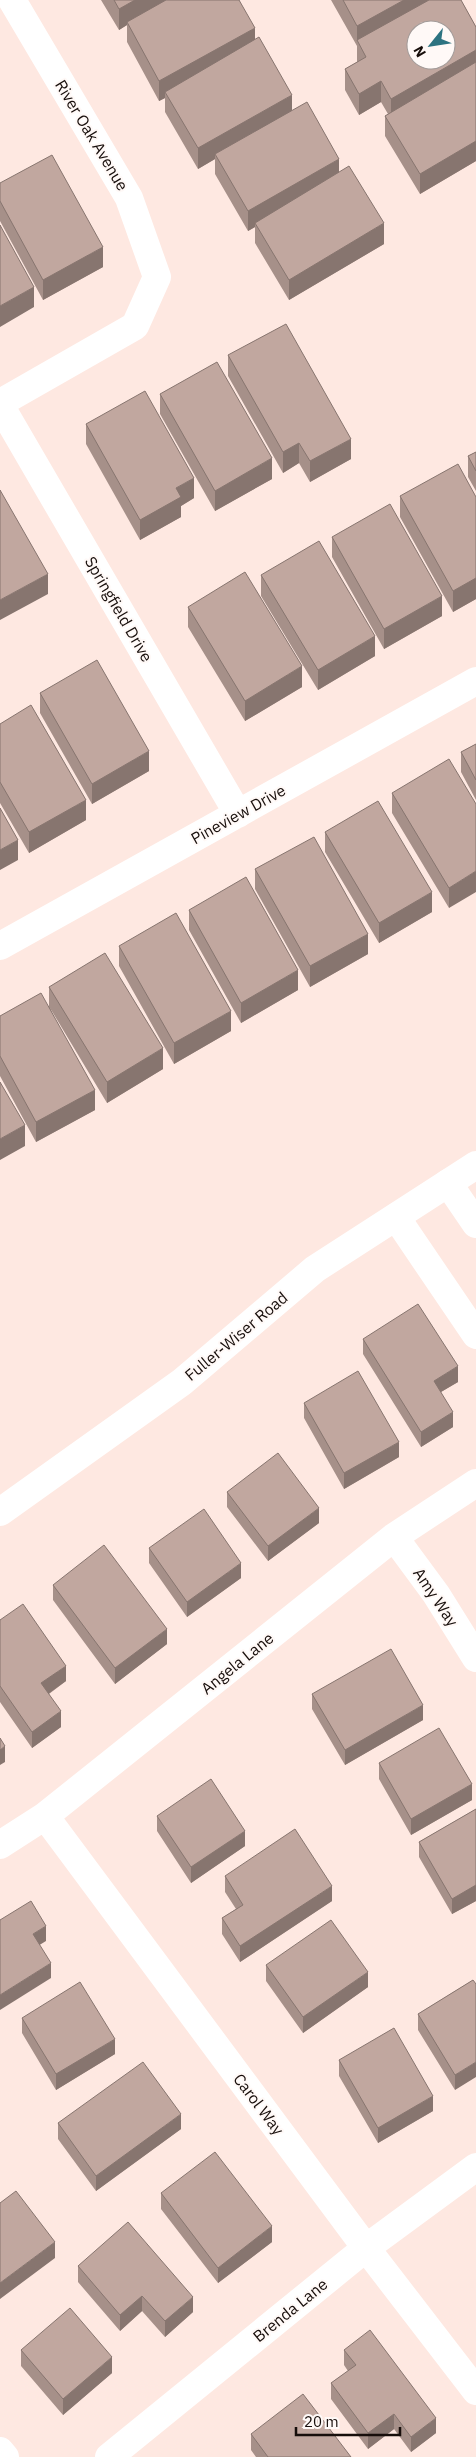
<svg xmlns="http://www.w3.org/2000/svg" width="476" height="2457" font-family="'IBM Plex Sans',sans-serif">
<rect width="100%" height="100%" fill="#fee8e1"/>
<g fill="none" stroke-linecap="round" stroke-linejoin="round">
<!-- street -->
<path stroke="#fff" stroke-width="28" d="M0,403L135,326L157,277L129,198L12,0
M0,405L238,814
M0,946L476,681
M448,1183L476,1224
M396,1217L476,1335
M394,1537L436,1594L476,1658
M45,1816L366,2248L476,2391
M0,1845L45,1816L394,1537L476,1483
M0,2451L5,2457
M109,2457L366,2248L476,2167"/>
<!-- secondary -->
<path stroke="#fff" stroke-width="28" d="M0,1512L182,1382L315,1269L476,1165"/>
</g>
<!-- wall -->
<path fill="#a69089" d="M101,0H239L255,40L292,111L339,172L384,244L289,300L255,243V227L248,231L215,174V159L198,169L165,112V98L159,101L127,42V25L119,30Z
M331,0H461L476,27V161L420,194L385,136V116L388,114L381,102L359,115L345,90V69L357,62V46Z
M0,183L103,267L43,300L0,221Z
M228,355L351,459L310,482L299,463L283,473L228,376Z
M160,394L272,479L215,511L160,414Z
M86,424L194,498L181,506V517L140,540L86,444Z
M476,452V491L468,477V456Z
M400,496L476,497V599L453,612L400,517Z
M332,537L442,616L384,649L332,557Z
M261,575L375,656L318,690L261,596Z
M188,607L302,687L245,721L188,627Z
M40,693L149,771L92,804L40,713Z
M0,724L86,820L29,853L0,803Z
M476,744V800L461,772V752Z
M392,793L476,804L449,908L392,813Z
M325,832L432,912L379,943L325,852Z
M255,869L368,954L310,987L255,889Z
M189,910L298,990L241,1023L189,930Z
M119,946L231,1031L174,1064L119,966Z
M49,987L163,1069L107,1103L50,1008L95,1110L36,1142L0,1076V1016L49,1007Z
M363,1339L458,1382L441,1392L453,1427L421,1447L363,1354Z
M304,1403L399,1457L344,1489L304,1418Z
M227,1492L319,1523L268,1561L227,1507Z
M149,1548L241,1578L187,1617L149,1563Z
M53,1585L167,1644L115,1684L53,1600Z
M0,1620L66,1681L49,1694L61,1727L32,1748L0,1702Z
M312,1694L423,1720L345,1765L312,1709Z
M379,1763L472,1800L411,1835L379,1779Z
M476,1809V1901L452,1914L419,1857V1842Z
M157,1816L245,1846L191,1883L157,1831Z
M225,1876L332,1901L240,1962L222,1934V1918L236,1909L225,1892Z
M266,1965L368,1987L303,2033L266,1981Z
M473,1980L455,2090L418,2030V2014Z
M22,2018L115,2054L56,2090L22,2033Z
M339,2060L433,2111L378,2143L339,2076Z
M58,2123L181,2129L96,2191L58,2139Z
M161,2193L272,2242L218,2283L161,2209Z
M78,2266L193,2312L165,2337L142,2311L120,2331L78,2282Z
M21,2350L112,2373L63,2415L21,2366Z
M344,2350L436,2433L411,2452L394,2429L368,2449L331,2399V2383L348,2371L344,2365Z
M251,2434L351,2457H256L251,2450Z"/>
<!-- shaded-wall -->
<path fill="#87756f" d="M135,0H168L127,22V25L119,30V9Z
M404,0H440L357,41V26Z
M255,28V48L165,92V98L159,101V81Z
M476,50V71L391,119V99Z
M381,81V102L359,115V94Z
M292,95V115L215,154V159L198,169V148Z
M476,141V161L420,194V174Z
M339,159V179L255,223V227L248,231V211Z
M384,223V244L289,300V280Z
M103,247V267L43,300V280Z
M34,287V307L0,327V306Z
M351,439V459L310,482V461Z
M299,443V463L283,473V452Z
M272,458V479L215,511V491Z
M194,478V498L181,506V517L140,540V520L176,488Z
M48,574V594L0,620V600Z
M476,578V599L453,612V591Z
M442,596V616L384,649V629Z
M375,636V656L318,690V670Z
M302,666V687L245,721V701Z
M149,751V771L92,804V784Z
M86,800V820L29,853V832Z
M18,840V860L0,870V850Z
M476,871V892L449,908V888Z
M432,892V912L379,943V923Z
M368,934V954L310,987V966Z
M298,970V990L241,1023V1003Z
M231,1011V1031L174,1064V1043Z
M163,1048V1069L107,1103V1082Z
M95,1090V1110L36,1142V1122Z
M25,1125V1146L0,1160V1139Z
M458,1366V1382L434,1396V1381Z
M453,1412V1427L421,1447V1432Z
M399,1442V1457L344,1489V1473Z
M319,1508V1523L268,1561V1546Z
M241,1563V1578L187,1617V1602Z
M167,1629V1644L115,1684V1668Z
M66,1666V1681L41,1699V1683Z
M423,1705V1720L345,1765V1750Z
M61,1711V1727L32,1748V1732Z
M5,1746V1762L0,1765V1750Z
M472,1784V1800L411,1835V1819Z
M245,1831V1846L191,1883V1867Z
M476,1885V1901L452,1914V1899Z
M332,1886V1901L240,1962V1946Z
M46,1926V1941L33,1949V1934Z
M51,1963V1978L0,2010V1995Z
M368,1972V1987L303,2033V2017Z
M115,2039V2054L56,2090V2074Z
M476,2062V2077L455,2090V2075Z
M433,2096V2111L378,2143V2128Z
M181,2114V2129L96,2191V2176Z
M272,2226V2242L218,2283V2268Z
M55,2242V2258L0,2299V2283Z
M142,2296V2311L120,2331V2315Z
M193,2297V2312L165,2337V2321Z
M112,2357V2373L63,2415V2399Z
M394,2414V2429L368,2449V2433Z
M436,2418V2433L411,2452V2437Z"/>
<!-- building -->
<path fill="#c1a79f" stroke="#87756f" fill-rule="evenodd" d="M114,0H135L119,9Z
M166,0H239L255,28L159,81L127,22Z
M343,0H404L357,26Z
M429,0H461L476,27V50L391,99L381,81L359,94L345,69L366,57L357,40ZM416,30H446V60H416Z
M259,37L292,95L198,148L165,92Z
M476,62V141L420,174L385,116Z
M307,102L339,159L248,211L215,154Z
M52,155L103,247L43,280L0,201V183Z
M349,166L384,223L289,280L255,223Z
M0,225L34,287L0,306Z
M286,324L351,439L310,461L299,443L283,452L228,355Z
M217,362L272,458L215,491L160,394Z
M145,391L194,478L176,488L181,497L140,520L86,424Z
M476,452V471L468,456Z
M458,464L476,497V578L453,591L400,496Z
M0,490L48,574L0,600Z
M390,504L442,596L384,629L332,537Z
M319,541L375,636L318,670L261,575Z
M245,572L302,666L245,701L188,607Z
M97,660L149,751L92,784L40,693Z
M31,705L86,800L29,832L0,782V724Z
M476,744V780L461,752Z
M449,759L476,804V871L449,888L392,793Z
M378,801L432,892L379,923L325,832Z
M0,808L18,840L0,850Z
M314,837L368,934L310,966L255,869Z
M246,877L298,970L241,1003L189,910Z
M176,913L231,1011L174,1043L119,946Z
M105,953L163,1048L107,1082L49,987Z
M41,993L95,1090L36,1122L0,1056V1016Z
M0,1082L25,1125L0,1139Z
M418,1304L458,1366L434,1381L453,1412L421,1432L363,1339Z
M358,1371L399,1442L344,1473L304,1403Z
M278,1453L319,1508L268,1546L227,1492Z
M204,1509L241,1563L187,1602L149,1548Z
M104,1545L167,1629L115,1668L53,1585Z
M23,1604L66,1666L41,1683L61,1711L32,1732L0,1686V1620Z
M391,1649L423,1705L345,1750L312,1694Z
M439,1728L472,1784L411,1819L379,1763Z
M0,1738L5,1746L0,1750Z
M211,1779L245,1831L191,1867L157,1816Z
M476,1809V1885L452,1899L419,1842Z
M295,1829L332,1886L240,1946L222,1918L243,1905L225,1876Z
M31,1901L46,1926L33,1934L51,1963L0,1995V1920Z
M331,1920L368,1972L303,2017L266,1965Z
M473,1980L476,1984V2062L455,2075L418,2014Z
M80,1982L115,2039L56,2074L22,2018Z
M394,2028L433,2096L378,2128L339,2060Z
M143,2062L181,2114L96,2176L58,2123Z
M215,2152L272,2226L218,2268L161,2193Z
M16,2191L55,2242L0,2283V2203Z
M128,2222L193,2297L165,2321L142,2296L120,2315L78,2266Z
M70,2308L112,2357L63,2399L21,2350Z
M370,2330L436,2418L411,2437L394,2414L368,2433L331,2383L356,2365L344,2350Z
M303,2394L351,2457H268L251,2434Z"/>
<g text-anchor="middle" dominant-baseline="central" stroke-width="4" stroke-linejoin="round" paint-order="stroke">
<!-- street labels -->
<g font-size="16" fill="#170e0b" stroke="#fff9f7">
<text transform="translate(92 135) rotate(59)">River Oak Avenue</text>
<text transform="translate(119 609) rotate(60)">Springfield Drive</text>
<text transform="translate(238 814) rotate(-29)">Pineview Drive</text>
<text transform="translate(236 1336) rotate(-40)">Fuller-Wiser Road</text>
<text transform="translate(436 1597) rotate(56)">Amy Way</text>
<text transform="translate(237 1663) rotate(-39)">Angela Lane</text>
<text transform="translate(259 2104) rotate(53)">Carol Way</text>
<text transform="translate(290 2310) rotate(-39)">Brenda Lane</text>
</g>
</g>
<!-- north arrow -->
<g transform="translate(431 45) rotate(240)"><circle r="24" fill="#fff9f7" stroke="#a29b99"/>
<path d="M0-4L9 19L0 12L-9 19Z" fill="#2d7381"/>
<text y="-8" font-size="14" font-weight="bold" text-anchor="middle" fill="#170e0b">N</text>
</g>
<!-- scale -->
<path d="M296 2427v8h104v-8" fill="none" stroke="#170e0b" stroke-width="2.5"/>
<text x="304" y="2427" font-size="15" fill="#170e0b" stroke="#fff9f7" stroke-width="4" paint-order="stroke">20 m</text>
</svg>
